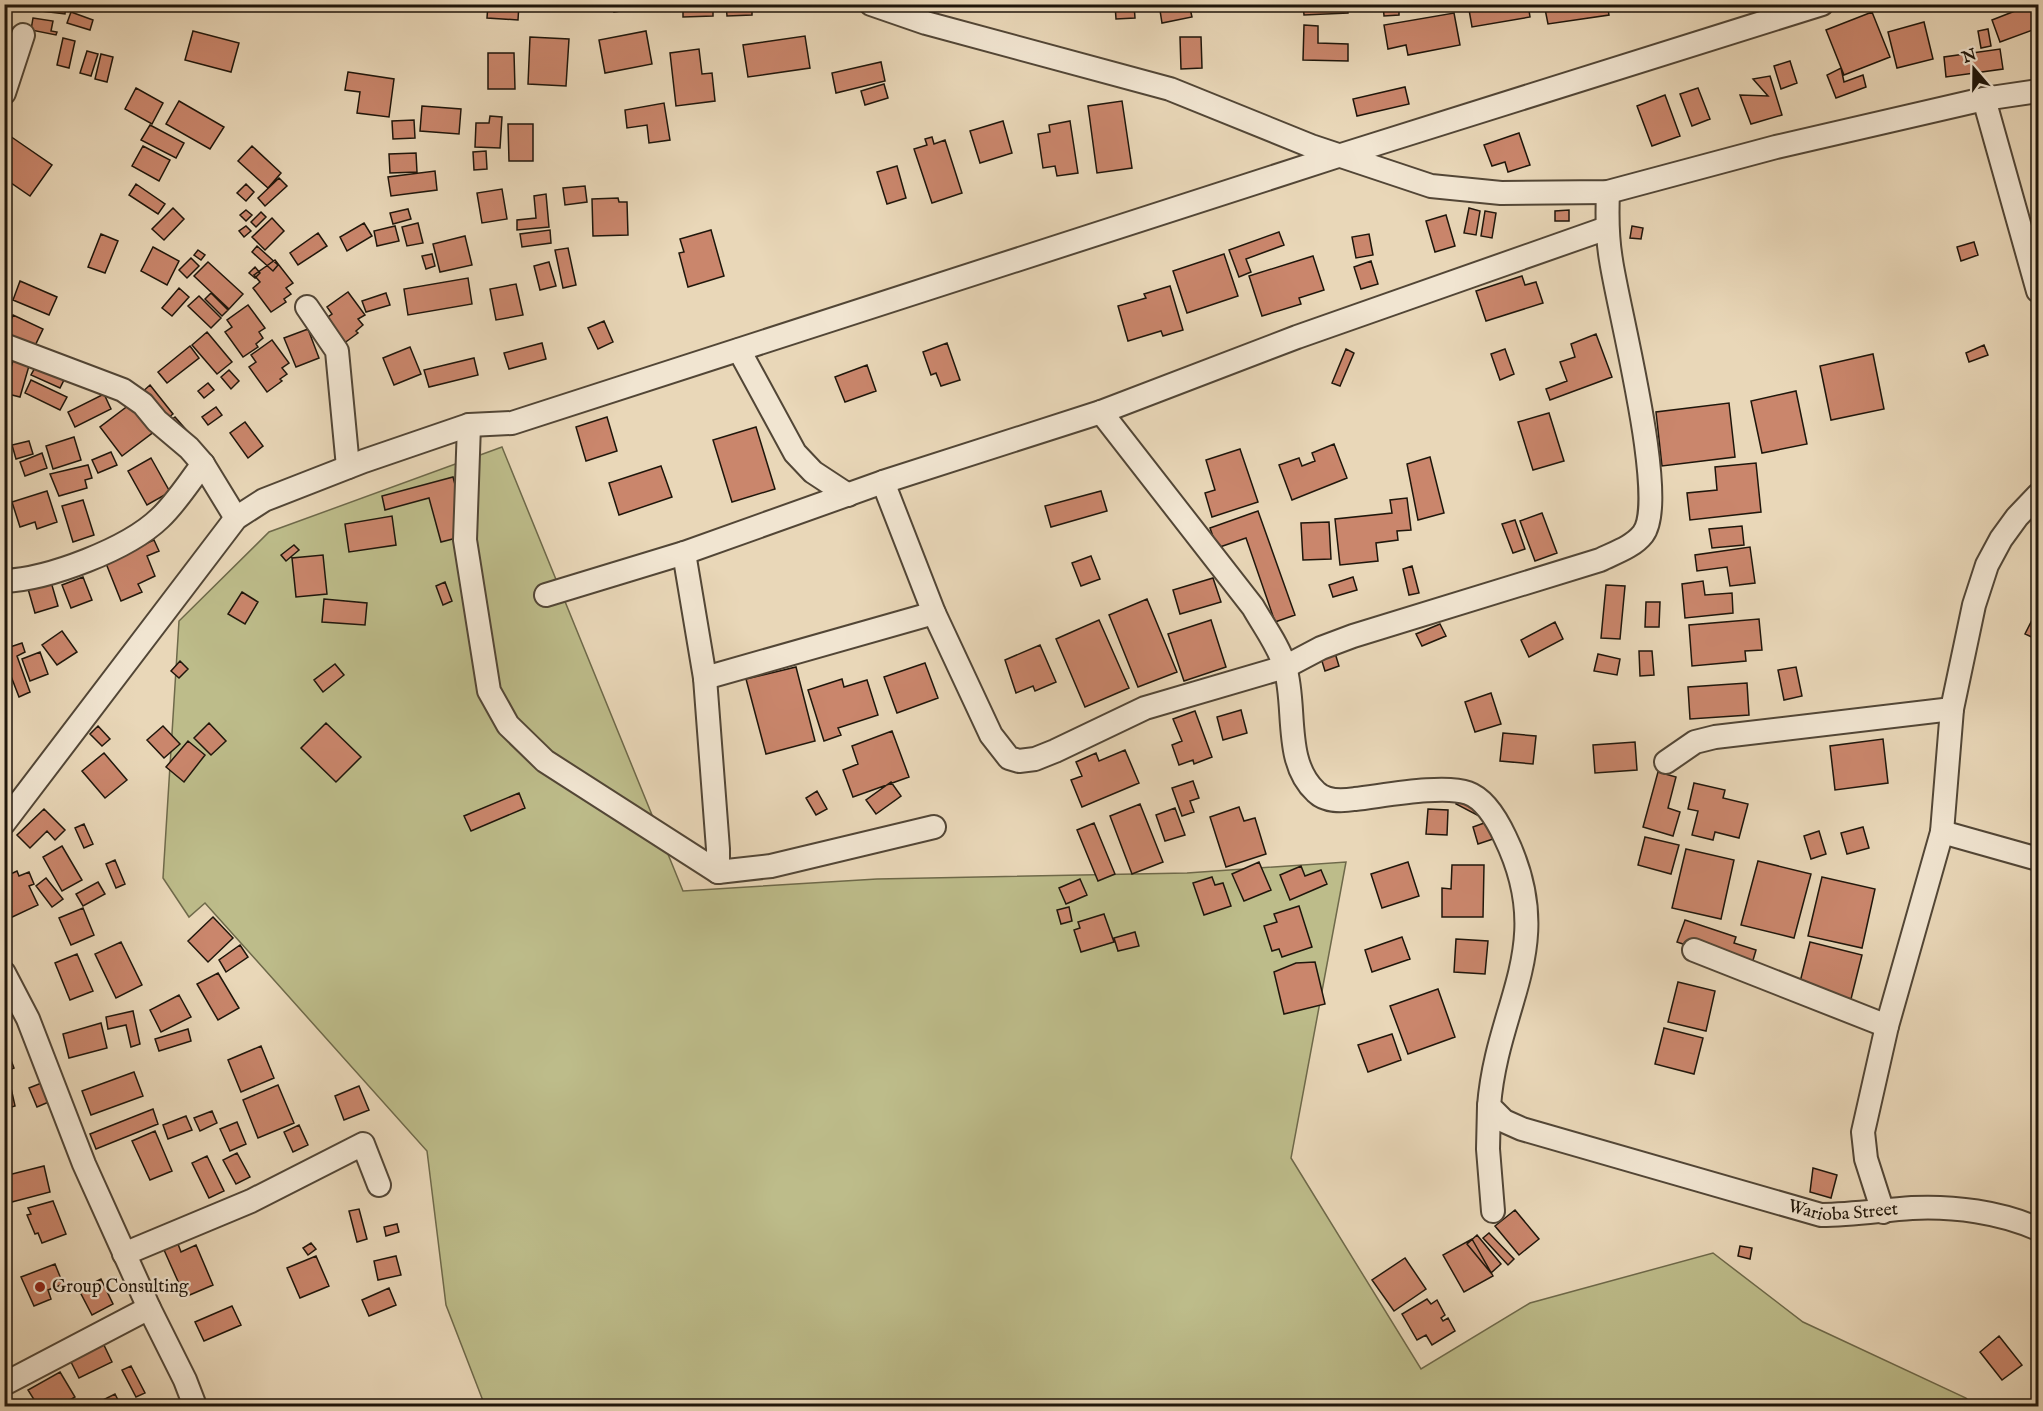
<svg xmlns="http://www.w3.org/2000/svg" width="2043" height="1411" font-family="'IM FELL English',serif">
<rect width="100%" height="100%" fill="#e9d7b8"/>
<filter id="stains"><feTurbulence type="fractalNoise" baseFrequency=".00333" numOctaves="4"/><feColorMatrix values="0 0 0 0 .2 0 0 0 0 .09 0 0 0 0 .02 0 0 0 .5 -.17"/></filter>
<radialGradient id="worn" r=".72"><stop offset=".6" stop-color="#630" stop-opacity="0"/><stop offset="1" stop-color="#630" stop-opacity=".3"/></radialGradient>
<!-- green -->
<path fill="#bdbc8a" stroke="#6e694a" stroke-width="1.5" d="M502,447L683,891L877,879L1187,873L1346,862L1291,1158L1421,1369L1530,1303L1713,1253L1803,1322L1966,1398L1974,1406H485L446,1305L427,1151L205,903L189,917L163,878L179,621L269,532Z"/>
<!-- building -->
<path fill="#ca866c" stroke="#1f160b" stroke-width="1.5" d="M33,4H66L65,14L33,10Z
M488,4H519L518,20L487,18Z
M583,4H603V6L583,8Z
M613,4H648V6L614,12Z
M683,4H713V16L683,17Z
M726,4H752V15L727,16Z
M1115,4H1134L1135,18L1116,19Z
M1159,4H1189L1192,17L1162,23Z
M1303,4H1348V13L1304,15Z
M1383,4H1418V7L1399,8V15L1384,16Z
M1468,4H1528L1530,17L1472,27Z
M1544,4H1607L1609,15L1548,24Z
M2013,4H2036L2038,28L2000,42L1992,20L2015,11Z
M71,12L93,20L90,30L67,23Z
M1872,12L1890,57L1844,75L1826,30Z
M1454,13L1460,45L1408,55L1406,45L1388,49L1384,25Z
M33,18L53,21L51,31L57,32L56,35L31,30Z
M1924,22L1933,59L1897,68L1888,32Z
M1304,25L1318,26V43L1348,44V61L1303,60Z
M1988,29L1991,46L1981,48L1978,31Z
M193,31L239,43L231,72L185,60Z
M646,31L652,64L605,73L599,40Z
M805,36L810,68L748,77L743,45Z
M4,37L12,38L11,51L4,50Z
M530,37L569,39L566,86L528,84Z
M1180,37H1201L1202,68L1181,69Z
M63,38L75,41L69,68L57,65Z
M699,49L702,74L712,73L715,101L676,106L670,53Z
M2000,49L2003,69L1946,77L1944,57Z
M87,51L98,54L91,76L80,73Z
M488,53H514L515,89H488Z
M101,54L113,57L107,82L95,79Z
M1790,61L1797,83L1781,89L1774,66Z
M881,62L885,81L836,93L832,73Z
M1841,68L1844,82L1863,75L1866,87L1836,98L1827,75Z
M348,72L394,79L389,117L357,113L360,92L345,90Z
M1770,76L1782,115L1751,124L1740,95L1768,96L1753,79Z
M884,84L888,98L865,105L861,91Z
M1405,87L1409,104L1357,116L1353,99Z
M136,88L163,103L152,124L125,109Z
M1698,88L1710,119L1692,126L1680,94Z
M1665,95L1680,136L1652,146L1637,106Z
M179,101L224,127L210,149L166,124Z
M1122,101L1132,168L1097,173L1088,106Z
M664,103L670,140L649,143L647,125L627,128L625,110Z
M422,106L461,109L459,134L420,131Z
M490,116L502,117L500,148L475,147L476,123H489Z
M414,120L415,138L393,139L392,121Z
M1003,121L1012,153L980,163L970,131Z
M1070,121L1078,173L1057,176L1055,166L1043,168L1038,134L1050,132L1049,125Z
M508,124H533V161H509Z
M150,125L184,143L176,158L141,140Z
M1519,133L1530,165L1508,172L1505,162L1492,166L1484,145Z
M10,136L52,165L30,196L4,178V145Z
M932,137L934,144L945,140L962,193L932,203L914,149L927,145L925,139Z
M143,146L170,160L159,181L132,166Z
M252,146L281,173L268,188L238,161Z
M486,151L487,169L474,170L473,152Z
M416,153L417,172L390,173L389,154Z
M897,166L906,198L887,204L877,172Z
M435,171L437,190L391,196L388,177Z
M279,178L287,186L265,206L258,198Z
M136,184L165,204L158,214L129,195Z
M246,184L254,192L246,201L237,193Z
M585,186L587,202L565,205L563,188Z
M502,189L507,219L482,223L477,193Z
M546,194L549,227L517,230V220L536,218L534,196Z
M618,198L619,202H627L628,235L593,236L592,199Z
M173,208L184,219L164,240L152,229Z
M1469,208L1480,211L1476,235L1464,233Z
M408,209L411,219L393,224L390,213Z
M246,210L252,215L246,221L240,215Z
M1569,210V221H1555V211Z
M1485,211L1496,213L1492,238L1481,236Z
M261,212L266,217L256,227L251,222Z
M1446,215L1455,246L1435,252L1426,221Z
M272,218L284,231L265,250L252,237Z
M364,223L372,236L347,251L340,237Z
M418,223L423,243L407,246L402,227Z
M246,226L251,231L244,237L239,231Z
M395,226L399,241L377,246L374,231Z
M1632,226L1643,228L1641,239L1630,238Z
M550,230L551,243L522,247L520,234Z
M711,230L724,276L688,287L679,253L684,252L680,239Z
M1279,232L1284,245L1246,259L1251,272L1239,277L1229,250Z
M318,233L327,246L298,265L290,253Z
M101,234L118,241L105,273L88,267Z
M1369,234L1373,255L1356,258L1352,237Z
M465,236L472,265L440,272L433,244Z
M1974,242L1978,255L1961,261L1957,247Z
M257,246L278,265L273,271L252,252Z
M153,247L179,261L167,285L141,271Z
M568,248L576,285L563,288L555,250Z
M198,250L205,255L201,260L194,255Z
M432,254L435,266L426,269L422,256Z
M1224,254L1238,296L1187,313L1173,271Z
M1313,256L1324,290L1299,298L1301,304L1262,316L1249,276Z
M191,258L199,266L187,278L179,270Z
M275,260L293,283L286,288L291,294L284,299L286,302L271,312L253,288L260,282L254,275Z
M1371,261L1378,284L1361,289L1354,267Z
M208,262L243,294L229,309L194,276Z
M549,262L556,286L540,290L534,266Z
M255,267L260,273L255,278L249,273Z
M1522,276L1525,285L1536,282L1543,303L1486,321L1476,291Z
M468,278L472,304L408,315L404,289Z
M20,281L57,297L49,315L13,300Z
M516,284L523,315L496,320L490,289Z
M1170,286L1183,330L1163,336L1161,331L1128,341L1118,306L1146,298L1144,294Z
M179,288L189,297L172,316L162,308Z
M348,292L365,315L358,319L363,325L356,331L358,333L343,344L325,319L332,314L327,307Z
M211,293L228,310L222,316L205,299Z
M386,293L390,305L366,312L362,301Z
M199,296L221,318L211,328L188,306Z
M248,305L265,328L259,332L263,338L256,344L258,347L243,357L225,332L232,327L227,320Z
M13,315L43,329L32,352L4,339Z
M604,321L613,342L598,349L588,328Z
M308,329L319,358L296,367L284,338Z
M207,332L232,362L217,374L192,345Z
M1596,334L1612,377L1550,400L1546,389L1567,381L1560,362L1575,357L1571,344Z
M272,340L289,363L282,368L287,374L280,379L282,381L267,392L249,367L256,362L251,355Z
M542,343L546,359L509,369L504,353Z
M947,343L960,380L941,386L936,373L931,375L923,352Z
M1984,345L1988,355L1969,362L1966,353Z
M190,346L199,358L167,383L158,372Z
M410,347L421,374L394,385L383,358Z
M1346,349L1354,353L1340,386L1332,383Z
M1505,349L1514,374L1500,380L1491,354Z
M15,353L31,359L20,397L4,393Z
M1873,354L1884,409L1831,420L1820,366Z
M474,358L478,375L429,387L424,370Z
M37,364L65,378L60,388L31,375Z
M867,365L876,391L845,402L835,377Z
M229,370L239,381L231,389L221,377Z
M31,380L67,397L60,410L25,393Z
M208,383L214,390L204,398L198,391Z
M150,385L173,414L163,422L140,394Z
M1796,391L1807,444L1762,453L1751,401Z
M104,394L111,409L75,427L68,412Z
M133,402L155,431L122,456L100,427Z
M1729,403L1735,457L1662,466L1656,412Z
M216,407L222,415L208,425L202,417Z
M1549,413L1564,461L1533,470L1518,422Z
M175,417L189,433L181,439L167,423Z
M607,417L617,451L586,461L576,427Z
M245,422L263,446L248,458L230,433Z
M756,427L775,489L732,502L713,440Z
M74,437L81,460L53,469L46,446Z
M29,441L33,454L16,459L12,445Z
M1334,444L1347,478L1292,500L1279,465L1299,458L1302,466L1315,461L1312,453Z
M1240,449L1258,502L1212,517L1205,493L1215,490L1206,460Z
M111,452L117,465L98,473L92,460Z
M42,453L47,468L25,476L20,462Z
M1430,457L1444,513L1418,520L1407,464Z
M151,458L170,492L147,505L128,471Z
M1756,463L1761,512L1690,520L1687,493L1717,490L1715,467Z
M88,465L92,478L85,480L87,488L59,496L50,474Z
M661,466L672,497L619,515L609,483Z
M453,477L468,535L441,542L429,498L385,510L382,496Z
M47,491L57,522L37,529L35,522L20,527L12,502Z
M1101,491L1107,511L1051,527L1045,506Z
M1407,498L1411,530L1397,531L1398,540L1376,543L1378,561L1340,565L1335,519L1392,513L1390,500Z
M83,500L94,535L73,542L62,506Z
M1258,511L1295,615L1275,622L1246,538L1217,548L1210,528Z
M1542,513L1557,553L1535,561L1520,521Z
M392,516L396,545L349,552L345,524Z
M1515,520L1525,549L1513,553L1502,524Z
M1329,522L1331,559L1303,560L1301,523Z
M1742,526L1744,545L1712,548L1709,529Z
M154,540L159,551L147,556L155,576L138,584L142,592L121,601L105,561Z
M294,545L299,550L286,561L281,555Z
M1750,547L1755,583L1730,586L1727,567L1697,571L1695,555Z
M323,555L327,594L296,597L292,558Z
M1091,556L1100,579L1081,586L1072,563Z
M1412,566L1419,593L1409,595L1403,569Z
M49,575L58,606L35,613L26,582Z
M83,577L92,600L71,608L62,585Z
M1353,577L1357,590L1333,597L1329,585Z
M1213,578L1221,602L1180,614L1173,590Z
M1703,581L1705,595L1732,593L1733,613L1685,618L1682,584Z
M445,582L452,601L443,605L436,586Z
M1606,585L1625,586L1620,639L1601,638Z
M242,592L258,602L245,624L228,614Z
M324,599L367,603L365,625L322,622Z
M1147,599L1177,672L1138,687L1109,615Z
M1646,602H1660L1659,627H1645Z
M2033,618L2038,621V640L2025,634Z
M1759,619L1762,650L1745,651L1746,661L1692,666L1689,625Z
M1099,620L1129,688L1085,707L1056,639Z
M1211,620L1226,667L1184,681L1168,634Z
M1555,622L1563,639L1529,657L1521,640Z
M1440,624L1446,636L1422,646L1416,634Z
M62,631L77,652L57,665L42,645Z
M22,643L25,652L17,656L30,692L19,697L4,658V649Z
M1040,645L1056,682L1035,691L1033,686L1016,693L1005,660Z
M1639,651H1652L1654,675L1640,676Z
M40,652L48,674L30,681L22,659Z
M1335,653L1339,666L1325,671L1321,658Z
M1598,654L1620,659L1617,675L1594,671Z
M180,661L188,669L179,678L171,671Z
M925,663L938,698L897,713L884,677Z
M335,664L344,675L323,692L314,680Z
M796,667L815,741L766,754L746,679Z
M1796,667L1802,696L1784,700L1778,670Z
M842,679L844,687L867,680L878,715L838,728L841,735L824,741L808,690Z
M1747,683L1749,715L1690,719L1688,687Z
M1491,693L1501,724L1475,732L1465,702Z
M1241,710L1247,733L1223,740L1217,717Z
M1195,711L1212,757L1194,764L1193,760L1179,765L1172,745L1182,741L1173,719Z
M209,723L226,741L211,755L194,738Z
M326,723L361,757L336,782L301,748Z
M98,726L110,739L102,746L90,734Z
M163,726L180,744L164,758L147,740Z
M892,731L909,777L853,797L843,770L858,764L852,746Z
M1503,733L1536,736L1533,764L1500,761Z
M1883,739L1888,783L1835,790L1830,746Z
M188,741L205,755L184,782L166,767Z
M1635,742L1637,770L1595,773L1593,745Z
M1125,750L1139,783L1082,807L1071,780L1082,776L1076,762L1096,753L1099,761Z
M104,753L127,780L105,798L82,771Z
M1658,772L1676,777L1668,808L1680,812L1673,836L1643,827Z
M1193,781L1199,798L1190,801L1194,812L1182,816L1172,788Z
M891,782L901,796L876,814L866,800Z
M1694,783L1725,790L1723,798L1748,804L1739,838L1715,832L1713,840L1692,835L1698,811L1688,809Z
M817,791L827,809L816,815L806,798Z
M519,793L525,808L471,831L464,816Z
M1459,798L1482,810L1479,816L1456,804Z
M1140,804L1163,862L1132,874L1110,816Z
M1239,807L1244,821L1255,818L1266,854L1226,867L1210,817Z
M1175,808L1185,835L1165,841L1156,815Z
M44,809L65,830L55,840L47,831L30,848L17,835Z
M1428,809L1448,810L1447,835L1426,834Z
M1487,822L1493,839L1478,844L1473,827Z
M1094,823L1115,874L1098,881L1077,830Z
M84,824L93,844L84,848L75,828Z
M1863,827L1869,848L1847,854L1841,833Z
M1819,831L1826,854L1811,859L1804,836Z
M1645,837L1679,845L1671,874L1638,865Z
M62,846L82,880L62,891L43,857Z
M1686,849L1734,860L1721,919L1672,908Z
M115,860L125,884L116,888L106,864Z
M1758,861L1811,874L1794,938L1741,925Z
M1259,862L1271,890L1244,901L1232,874Z
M1408,862L1419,896L1382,908L1371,874Z
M1452,865H1484L1483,917H1442V888L1451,889Z
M1301,866L1305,876L1321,870L1327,884L1290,900L1280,875Z
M17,871L19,876L29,872L34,884L29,886L38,905L8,919L4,912V877Z
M1212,877L1215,885L1223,883L1231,906L1204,915L1193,883Z
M1822,877L1875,889L1862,948L1808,936Z
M46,878L63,899L52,907L36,886Z
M1080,879L1087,895L1066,904L1059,888Z
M98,882L105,894L83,906L76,894Z
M1299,906L1312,947L1282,957L1279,949L1272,951L1264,926L1277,922L1274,914Z
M1069,907L1072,921L1061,924L1057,910Z
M83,908L94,935L71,945L59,918Z
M1104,914L1114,942L1081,952L1074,930L1080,928L1078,922Z
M213,917L233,938L208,962L188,941Z
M1685,920L1736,937L1734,943L1756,950L1751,967L1677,942Z
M1135,932L1139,946L1118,951L1114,938Z
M1402,937L1410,959L1372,972L1365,950Z
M1456,939L1488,941L1485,974L1454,972Z
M121,942L142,985L116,998L95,954Z
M1810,942L1862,955L1851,999L1799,986Z
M240,945L248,957L226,972L219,960Z
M77,954L93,991L70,1000L55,963Z
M1315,962L1325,1004L1284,1014L1274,972L1296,963Z
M218,973L239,1008L218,1020L197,984Z
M1678,982L1715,991L1706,1031L1668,1022Z
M1438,989L1455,1037L1408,1054L1390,1006Z
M179,995L191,1017L161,1032L150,1010Z
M133,1011L140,1044L131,1047L126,1025L108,1029L106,1017Z
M101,1023L107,1048L69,1058L63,1034Z
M1664,1028L1703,1038L1694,1074L1655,1064Z
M188,1029L191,1041L159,1051L155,1039Z
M1392,1034L1401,1060L1368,1072L1358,1045Z
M261,1046L274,1078L241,1092L228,1060Z
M6,1047L14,1068L4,1072V1048Z
M134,1072L143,1096L91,1115L82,1091Z
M44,1082L51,1101L37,1107L29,1088Z
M278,1085L294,1123L258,1138L243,1100Z
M359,1086L369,1110L344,1120L335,1096Z
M11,1088L15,1106L4,1109V1090Z
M153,1109L158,1124L96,1149L90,1134Z
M212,1111L217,1123L200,1131L194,1118Z
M186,1116L192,1130L168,1139L163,1125Z
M237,1122L246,1144L230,1151L220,1129Z
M299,1125L308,1145L293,1152L284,1132Z
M155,1131L172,1171L150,1180L132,1141Z
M237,1153L250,1177L236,1184L223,1160Z
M207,1156L224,1191L209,1198L192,1163Z
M44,1166L50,1192L8,1203L4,1176Z
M1813,1168L1837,1175L1831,1198L1810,1192Z
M53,1201L66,1234L42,1243L38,1233L35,1234L27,1215L31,1214L28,1208Z
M359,1209L367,1239L357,1242L349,1211Z
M1515,1210L1539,1239L1519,1255L1495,1226Z
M397,1224L399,1232L386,1236L384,1227Z
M1489,1233L1514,1259L1508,1265L1483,1238Z
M1477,1235L1501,1264L1491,1273L1467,1244Z
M1472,1239L1493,1276L1464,1292L1443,1255Z
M311,1243L316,1249L308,1255L303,1248Z
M178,1244L181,1252L196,1245L213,1285L185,1297L164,1250Z
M1740,1246L1752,1248L1750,1259L1738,1256Z
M316,1256L329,1286L300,1298L287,1268Z
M396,1256L401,1275L378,1280L374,1261Z
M1405,1258L1426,1289L1394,1311L1372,1280Z
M55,1264L63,1284L48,1290L51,1299L34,1306L21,1277Z
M101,1279L113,1304L92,1315L79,1290Z
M389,1288L396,1305L369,1316L362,1300Z
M1427,1299L1431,1304L1437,1300L1445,1315L1441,1318L1443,1321L1448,1318L1455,1331L1432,1345L1426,1335L1417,1340L1402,1314Z
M232,1306L241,1325L204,1341L195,1322Z
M4,1307L10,1321L4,1324Z
M1999,1336L2022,1365L2002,1380L1980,1352Z
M102,1341L112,1362L79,1378L69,1358Z
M131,1366L145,1393L136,1397L122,1370Z
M60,1372L75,1397L60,1406H38L28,1390Z
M115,1394L121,1406H94L93,1405Z"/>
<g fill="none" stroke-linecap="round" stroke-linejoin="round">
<!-- minor casing -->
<g stroke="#524636" stroke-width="26">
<g id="minor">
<path d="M871,4L926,23L1170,89L1311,146L1431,186L1501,193L1608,192L1776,147L1984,99L2038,91"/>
<path d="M4,93L23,35"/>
<path d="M1984,99L2038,291"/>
<path d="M307,307L337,351L348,467"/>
<path d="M4,345L123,390L143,404L157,421L189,448L203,464L236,518"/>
<path d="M739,350L795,453L813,472L848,495"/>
<path id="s1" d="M1101,412L1253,607C1263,625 1279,646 1285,667C1297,707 1283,762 1316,792C1326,802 1342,801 1355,799C1383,796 1443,784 1468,793C1485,799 1498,822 1505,837C1558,946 1497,1002 1489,1106L1504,1121L1522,1129L1821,1215C1852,1215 1882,1210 1912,1208C1954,1206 2000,1212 2038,1229"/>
<path d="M469,425L465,540L489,691L508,725L545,761L718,872L771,866L934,827"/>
<path d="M883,482L934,613L991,735L1009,758L1019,761L1035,759L1055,751L1145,708L1285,667L1321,648L1353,636L1600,560C1614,553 1633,547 1643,534C1669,500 1618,309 1611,260C1607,237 1607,215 1608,192"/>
<path d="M684,553L705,678L718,849V872"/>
<path d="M4,581C49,579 128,549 160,518C176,503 189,482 203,464"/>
<path d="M546,595L684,553L883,482L1101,412L1297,337L1607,228"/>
<path d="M705,678L934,613"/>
<path d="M1666,762L1695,742L1715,737L1952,709"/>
<path d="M4,823L236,518L264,500L364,461L469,425L512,423L1338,156L1822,4"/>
<path d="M1942,832L2038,859"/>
<path d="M1694,950L1887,1026"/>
<path d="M4,973L28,1019L84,1164L149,1308L185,1380L195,1406"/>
<path d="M1489,1106L1488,1149L1493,1211"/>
<path d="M1883,1212L1866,1159L1863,1132L1887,1026L1942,832L1952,709L1974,605L1987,565L2001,539L2017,517L2038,495"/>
<path d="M124,1254L251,1201L363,1144L379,1185"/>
<path d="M4,1384L149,1308"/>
</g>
</g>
<!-- minor -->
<use href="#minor" stroke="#f1e5d1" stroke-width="22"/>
</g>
<!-- markers -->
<circle fill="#8f2418" stroke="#f1e5d1" stroke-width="2" cx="40" cy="1287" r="6"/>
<g text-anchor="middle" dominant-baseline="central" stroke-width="4.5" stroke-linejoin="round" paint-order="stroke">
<!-- street labels -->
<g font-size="18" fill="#1f160b" stroke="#f1e5d1">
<text stroke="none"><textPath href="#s1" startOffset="1311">Warioba Street</textPath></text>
</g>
<!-- poi labels -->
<g font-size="18" fill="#1f160b" stroke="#f1e5d1" text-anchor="start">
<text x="52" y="1287">Group Consulting</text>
</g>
</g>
<!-- margin -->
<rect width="2043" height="1411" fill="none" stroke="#e9d7b8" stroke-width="24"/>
<rect x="6" y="6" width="2031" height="1399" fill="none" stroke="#1f160b" stroke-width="3"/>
<rect x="12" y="12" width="2019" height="1387" fill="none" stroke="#1f160b" stroke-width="1.5"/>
<!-- north arrow -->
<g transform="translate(1974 69) rotate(340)" stroke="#f1e5d1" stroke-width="4.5" paint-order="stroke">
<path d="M0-4.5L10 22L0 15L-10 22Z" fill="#1f160b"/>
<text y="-9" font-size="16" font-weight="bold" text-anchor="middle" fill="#1f160b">N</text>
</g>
<rect width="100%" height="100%" filter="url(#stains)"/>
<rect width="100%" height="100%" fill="url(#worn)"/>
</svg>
